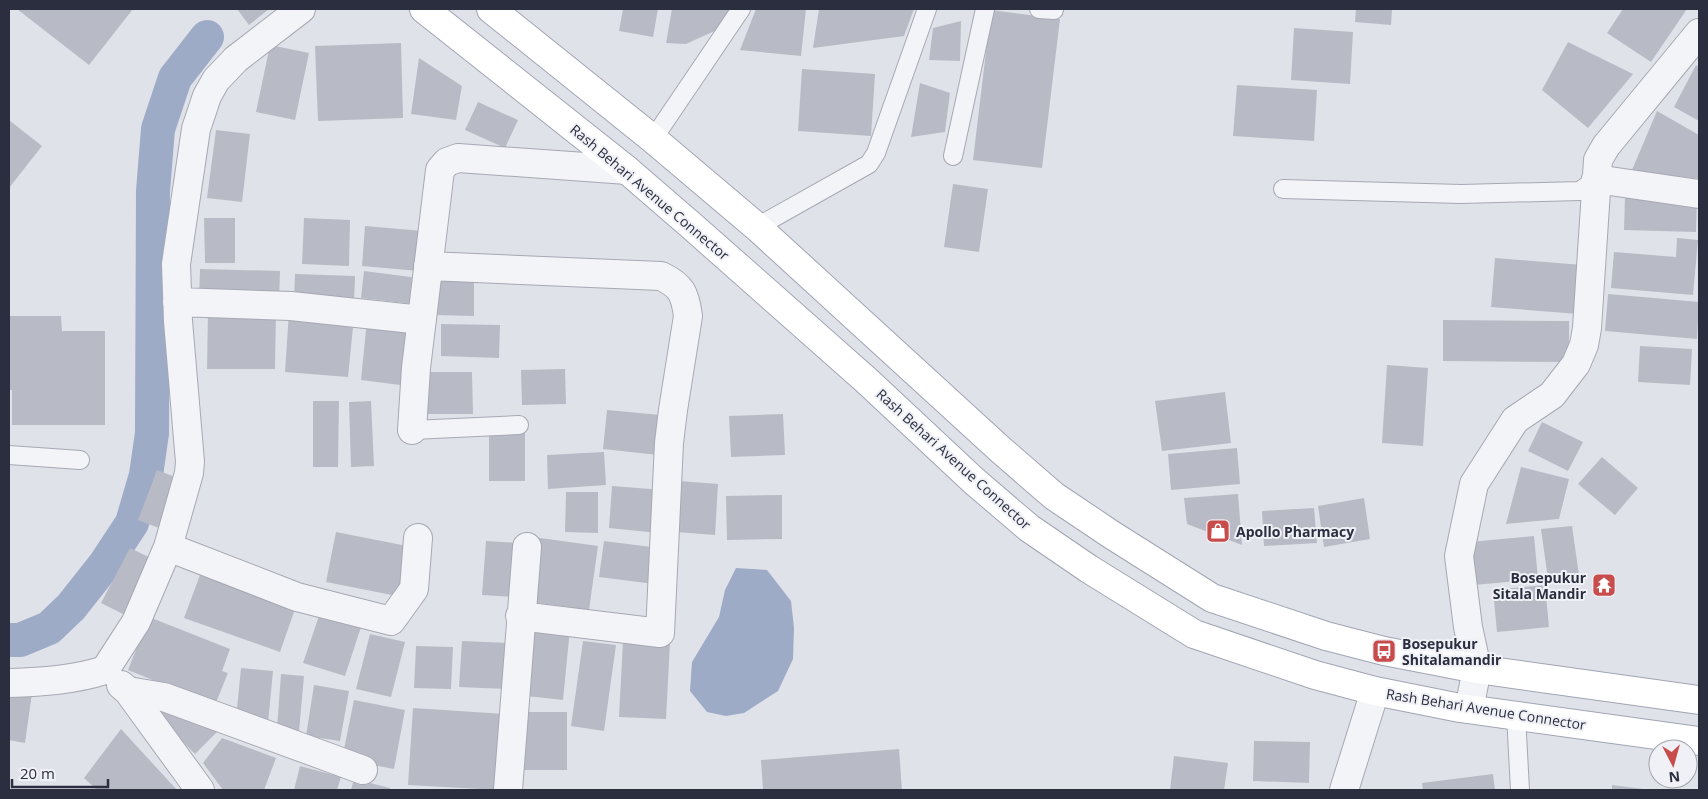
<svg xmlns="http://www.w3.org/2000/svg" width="1708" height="799" font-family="'Open Sans',sans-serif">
<rect width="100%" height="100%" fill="#e0e2e9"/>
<!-- water -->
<path fill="#9dabc7" d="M736,568L767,570L791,601L794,628L793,659L778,691L744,713L726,716L707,712L690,691L692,662L719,617L725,590Z"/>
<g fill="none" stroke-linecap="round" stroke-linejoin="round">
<!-- canal -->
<path stroke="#9dabc7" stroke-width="34" d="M9,640H20L49,628L71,607L105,564L132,523L146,475L152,433L153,191L158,129L175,78L207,37"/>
</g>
<!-- building -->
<path fill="#b8bbc5" d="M17,9H133L89,65Z
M237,9H269L249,25Z
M623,9H658L653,37L619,31Z
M672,9H732L719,29L686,44L666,43Z
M756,9H806L801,56L740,50Z
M819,9H914L904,36L813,48Z
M1356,9H1392L1391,25L1355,22Z
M1623,9H1687L1651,62L1607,33Z
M991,10L1060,19L1042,168L973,160Z
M961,21L960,61L929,60L933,28Z
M1294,28L1353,32L1350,84L1291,80Z
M1568,42L1633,74L1588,128L1542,90Z
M401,43L403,118L318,121L315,46Z
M270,45L309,53L295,120L256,112Z
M419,58L462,86L456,120L411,114Z
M1696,65L1699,67V121L1674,107Z
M802,69L875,74L871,136L798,131Z
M920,83L950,93L945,132L911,137Z
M1237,85L1317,90L1314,141L1233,136Z
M478,102L518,120L505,148L465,130Z
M1657,111L1699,135V179L1632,170Z
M9,120L42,146L9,188Z
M216,130L250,134L242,202L207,198Z
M953,184L988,189L979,252L944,247Z
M1625,196L1697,198L1696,232L1624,230Z
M204,218H235V263H205Z
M304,218L350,220L349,266L302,264Z
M365,226L423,231L419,271L362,266Z
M1677,238L1698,240L1693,295L1611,288L1614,252L1676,257Z
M1495,258L1582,265L1578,314L1491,307Z
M200,269L280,271L279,302L199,300Z
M364,271L426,279L422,305L361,298Z
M295,274L355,276L354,303L294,301Z
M433,274H474V316L433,315Z
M1608,294L1699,302L1697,339L1605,331Z
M276,309L275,369H207L208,310Z
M289,312L354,317L348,377L285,372Z
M9,316H61L62,331H105V425H12V390H9Z
M367,320L415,325L408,386L361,380Z
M1443,320L1569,321V362L1443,361Z
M441,324L500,325L499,358L441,356Z
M1640,346L1692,349L1690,385L1638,382Z
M1387,365L1428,368L1423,446L1382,443Z
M565,369L566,404L522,405L521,370Z
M422,372H472L473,414H422Z
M1225,392L1231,443L1162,451L1155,401Z
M313,401H339L338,467H313Z
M371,401L374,466L351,467L349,402Z
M607,410L661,415L658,455L603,449Z
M783,414L785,455L731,457L729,416Z
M1542,422L1583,442L1568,471L1528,451Z
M489,429H525V481H489Z
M1237,448L1240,484L1171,490L1168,454Z
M604,452L606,485L548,489L547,455Z
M1602,457L1638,488L1615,515L1578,484Z
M1521,467L1569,479L1559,519L1506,524Z
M157,470L183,480L164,530L138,520Z
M679,481L718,484L715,535L676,532Z
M612,486L663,490L659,533L609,528Z
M566,492H598V533L565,532Z
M1238,494L1242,545L1187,524L1184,498Z
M782,495V539L727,540L726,496Z
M1364,498L1370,539L1324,547L1318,506Z
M1314,508L1317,543L1264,546L1262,511Z
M1572,526L1579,575L1548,579L1541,529Z
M336,532L412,547L402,597L326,582Z
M1534,536L1538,579L1474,585L1470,542Z
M533,537L598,546L589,610L524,601Z
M486,541L520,543L516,597L482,595Z
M604,541L659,548L654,584L599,577Z
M130,548L155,560L125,615L101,603Z
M200,575L295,609L280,652L184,618Z
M1545,585L1549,627L1497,632L1493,590Z
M320,613L361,627L345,676L303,663Z
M149,617L230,649L222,671L228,673L215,705L128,670Z
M524,624L570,629L563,700L517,695Z
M370,634L405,642L391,697L356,689Z
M462,641L509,643L507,689L459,687Z
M583,641L616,645L604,731L571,726Z
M623,641L670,643L666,719L619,717Z
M416,646L453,647L451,689L414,688Z
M241,668L273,671L268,723L236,719Z
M281,674L304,676L299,731L277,729Z
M314,685L349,691L340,741L306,736Z
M9,689L32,693L25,743L9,740Z
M354,700L405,710L394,769L342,759Z
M157,704L220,729L195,754L153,712Z
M413,708L505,714L499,790L408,785Z
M516,712H567V770H516Z
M121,729L177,790H97L84,778Z
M222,738L276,758L264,790H223L203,763Z
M1254,741L1310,742L1309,783L1253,781Z
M899,749L902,790H763L761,760Z
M1174,756L1228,763L1224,790H1170Z
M300,766L341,777L337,790H294Z
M1493,774L1495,790H1423L1422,783Z
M354,779L390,788V790H351Z
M1612,785L1643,789V790H1612Z"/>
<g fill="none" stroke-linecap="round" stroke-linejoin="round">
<!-- service casing -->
<g stroke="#a6a8b3" stroke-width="20">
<path id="service" d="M1039,9L1054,10
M653,139L741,9
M953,156L985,9
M1283,189L1461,194L1580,191L1596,179
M757,227L869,164L876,153L927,9
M412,430L519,425
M9,455L80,460
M1516,715L1520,790"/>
</g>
<!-- minor casing -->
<g stroke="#a6a8b3" stroke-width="30">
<path id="minor" d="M1596,179L1699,194
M428,266L661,276C682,286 685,294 688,316L673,410L669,443L660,633L520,616
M177,302L291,306L422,320
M412,430L416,368L440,170L447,162L458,158L627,170
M168,547L297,597L391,621L414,589L418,538
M9,683C42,682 74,680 105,670L136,622L168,547L189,473L190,462L178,321L176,264L196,129L207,96L216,80L236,59L301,9
M121,685L128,691L200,790
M128,691L164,697L363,770
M1469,709L1477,669L1468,627L1459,556L1474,484L1515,420L1552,395L1576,364L1584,345L1587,328L1598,160L1606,146L1699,33
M508,790L527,547
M1344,790L1375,691"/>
</g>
<!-- primary casing -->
<g stroke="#a0a5b4" stroke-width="30">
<path id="primary" d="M424,9L627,170L693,227L866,380L974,481L1029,528L1089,569L1194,634L1315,675L1375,691L1460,708L1699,741
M491,9L653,139L757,227L1002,451L1054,496L1112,535L1212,598L1326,636L1384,651L1477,669L1699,700"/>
</g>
<!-- service -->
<use href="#service" stroke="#f3f4f7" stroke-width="18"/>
<!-- minor -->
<use href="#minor" stroke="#f3f4f7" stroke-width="28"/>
<!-- primary -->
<use href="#primary" stroke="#fff" stroke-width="28"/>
</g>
<!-- icons -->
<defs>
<g id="shop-square" transform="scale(1.25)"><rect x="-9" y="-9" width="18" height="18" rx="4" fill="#c84c4b" stroke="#f0f1f6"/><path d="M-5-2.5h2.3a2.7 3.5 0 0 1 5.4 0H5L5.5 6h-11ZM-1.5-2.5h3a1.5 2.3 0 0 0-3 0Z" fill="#fff"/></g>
<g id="temple-square" transform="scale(1.25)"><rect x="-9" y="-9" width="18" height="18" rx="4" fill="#c84c4b" stroke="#f0f1f6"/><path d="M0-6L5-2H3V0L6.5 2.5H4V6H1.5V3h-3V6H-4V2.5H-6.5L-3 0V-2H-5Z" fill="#fff"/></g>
<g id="bus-square" transform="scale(1.25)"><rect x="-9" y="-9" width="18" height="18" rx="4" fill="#c84c4b" stroke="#f0f1f6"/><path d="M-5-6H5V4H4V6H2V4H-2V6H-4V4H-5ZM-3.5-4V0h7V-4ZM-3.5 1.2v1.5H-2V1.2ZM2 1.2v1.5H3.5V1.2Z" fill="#fff"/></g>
</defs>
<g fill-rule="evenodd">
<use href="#shop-square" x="1218" y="531"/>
<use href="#temple-square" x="1604" y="585"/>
<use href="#bus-square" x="1384" y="651"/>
</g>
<g text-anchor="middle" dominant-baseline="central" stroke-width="4" stroke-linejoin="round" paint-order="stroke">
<!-- street labels -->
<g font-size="14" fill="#2a2e3f" stroke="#f0f1f6">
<text transform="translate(650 192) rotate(40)">Rash Behari Avenue Connector</text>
<text transform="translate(954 459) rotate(42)">Rash Behari Avenue Connector</text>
<text transform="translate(1486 709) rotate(9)">Rash Behari Avenue Connector</text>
</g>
<!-- poi labels -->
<g font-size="14" font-weight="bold" fill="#2a2e3f" stroke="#f0f1f6" text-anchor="start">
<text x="1236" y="531">Apollo Pharmacy</text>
<text x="1586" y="577" text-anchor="end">Bosepukur<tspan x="1586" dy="16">Sitala Mandir</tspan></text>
<text x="1402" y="643">Bosepukur<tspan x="1402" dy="16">Shitalamandir</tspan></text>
</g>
</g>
<!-- border -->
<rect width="1708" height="799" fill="none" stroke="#2a2e3f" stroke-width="20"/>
<!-- north arrow -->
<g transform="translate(1673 764) rotate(174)"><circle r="24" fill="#f0f1f6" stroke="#a1a3ad"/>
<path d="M0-4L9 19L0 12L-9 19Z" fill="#c84c4b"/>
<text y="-8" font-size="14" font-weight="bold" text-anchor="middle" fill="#2a2e3f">N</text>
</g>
<!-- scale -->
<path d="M12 779v8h96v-8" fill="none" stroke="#2a2e3f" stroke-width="2.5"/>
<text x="20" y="779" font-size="15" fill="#2a2e3f" stroke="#f0f1f6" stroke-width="4" paint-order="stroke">20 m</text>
</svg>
